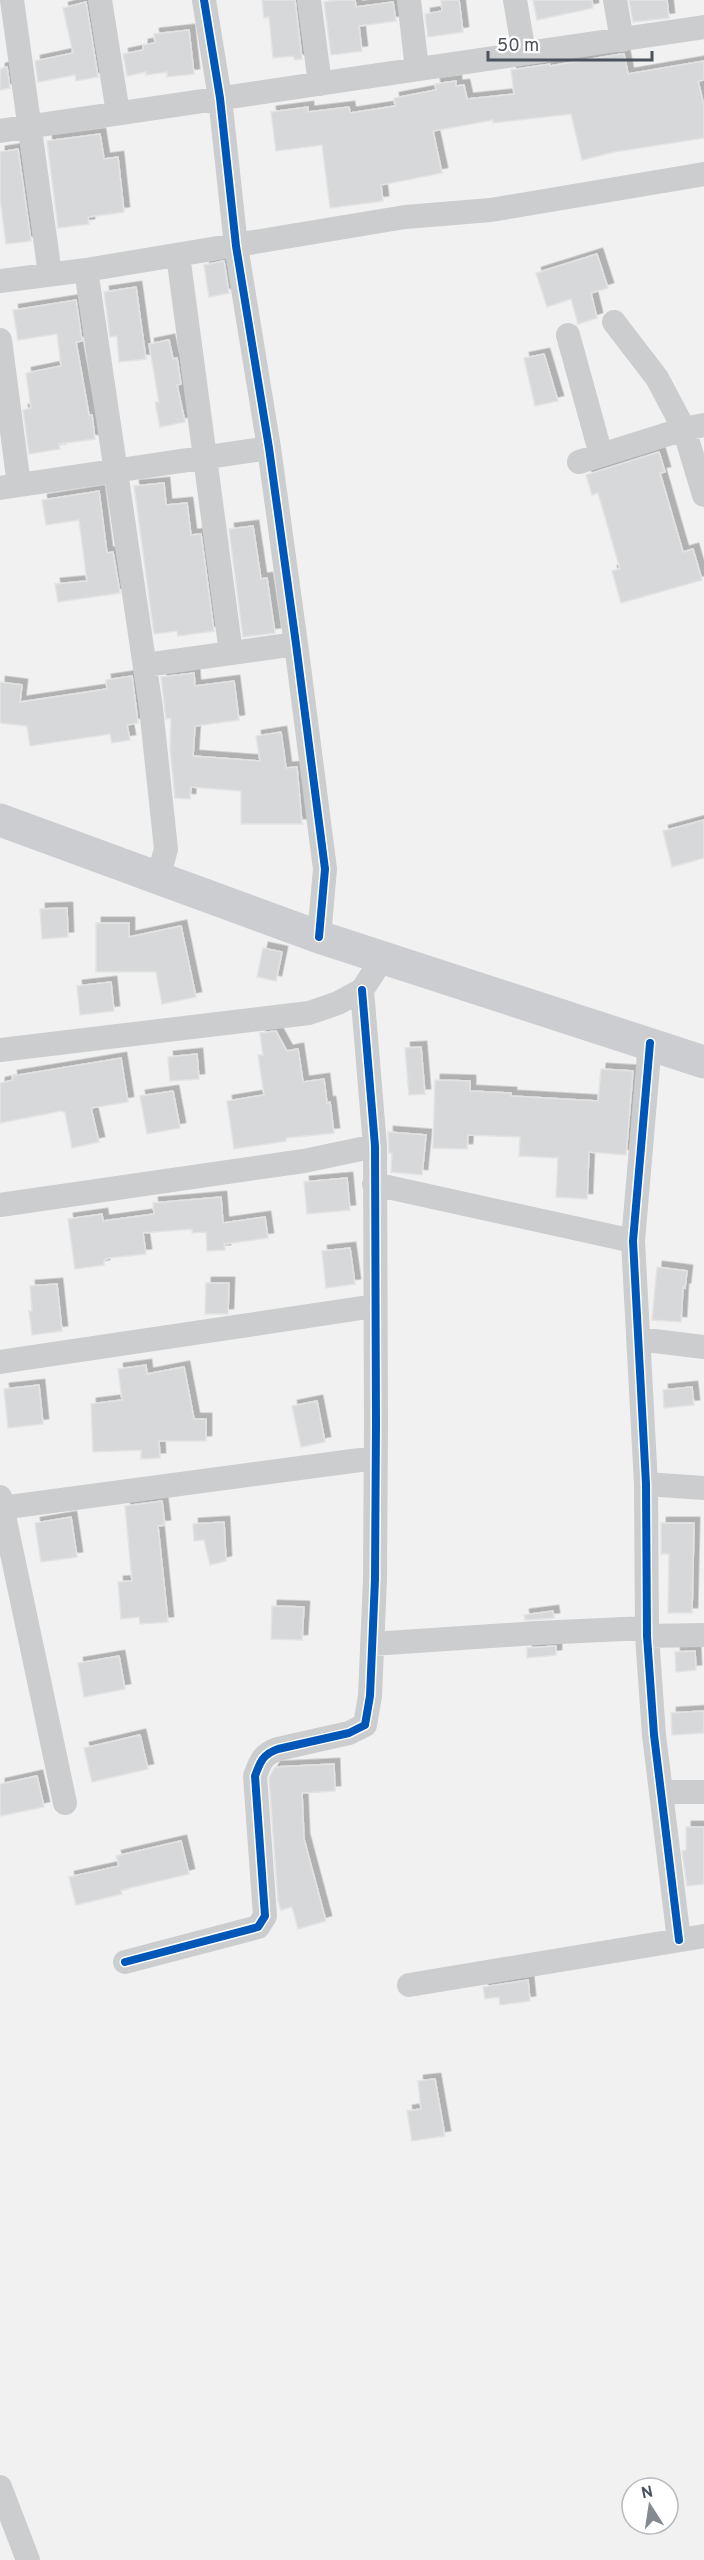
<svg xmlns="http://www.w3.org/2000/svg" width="704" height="2560" font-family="Overpass,sans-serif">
<defs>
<filter id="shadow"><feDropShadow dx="5.5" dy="-5.5" stdDeviation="0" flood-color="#0004"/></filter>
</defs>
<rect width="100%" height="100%" fill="#f1f1f1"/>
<!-- building -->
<path fill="#d7d8da" stroke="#e3e3e4" stroke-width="1.5" filter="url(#shadow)" d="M262,0H295L302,59L295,60L293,56L273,58L269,17L264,18Z
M338,0H355L356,7L393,2L396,21L359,26L362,51L331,55L324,2Z
M441,0H459L463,32L428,37L425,14L442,11Z
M533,0H592L593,8L537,20Z
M629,0H667L669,18L633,22Z
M86,2L98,77L76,81L75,75L38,82L35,61L73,53L63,8Z
M189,30L194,74L167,77V72L146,75V72L127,76L123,54L143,50V45L155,43L154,34Z
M621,54H624L628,74L704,61V80L698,81L704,106V138L614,152L582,160L571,114L493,123V120L433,131L442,173L381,185L383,201L330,208L322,145L276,151L271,112L308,107V112L349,107L350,113L395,106L394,98L436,90L435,84L456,81V86L464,85L467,99L514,94L511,70L550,64V66Z
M7,67L10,88L0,90V69Z
M100,134L104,159L118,157L124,212L88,217L89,224L58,228L47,141Z
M18,149L31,241L6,244L0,198V152Z
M597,254L608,288L591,293L597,318L578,324L571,299L547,307L536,273Z
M224,261L229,293L209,297L204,265Z
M136,287L146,359L119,362L117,336L110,337L104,292Z
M76,300L82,341L76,342L89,415H92L95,439L59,444L60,449L29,454L23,410L31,408L26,373L61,366L57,334L18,340L13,310Z
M169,340L173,359L177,358L181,384L177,385L185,422L160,427L155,402H159L149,344Z
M544,354L558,401L535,406L524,358Z
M659,452L665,472L660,473L683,552L693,549L702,580L621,603L612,571L620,569L598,493L592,495L586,475Z
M164,483L166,505L187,503L191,535L201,534L214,631L178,636L177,631L154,634L134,486Z
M99,491L107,553L113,552L120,593L58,602L55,584L87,581L79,520L46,525L42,500Z
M253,526L261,579L267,578L275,633L243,637L229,529Z
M194,673L195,686L234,681L239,720L195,726L193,756L260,761L256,736L281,732L286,768L297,767L302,824H241V791L191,787L190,799L175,798L170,749L171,718L166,719L161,677Z
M132,676L138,723L127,725L130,740L112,743L110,734L30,746L27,726L0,723V682L22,685L20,702L107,689L106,680Z
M704,820V858L672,867L663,831Z
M67,908L68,937L42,939L40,909Z
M96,923H129V937L181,926L196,997L162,1004L156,972H96Z
M263,948L282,952L276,981L257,977Z
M111,982L114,1011L80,1015L77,986Z
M276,1031L287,1051L298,1049L303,1082L324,1079L327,1103L330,1102L334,1133L286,1138V1141L234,1149L227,1101L264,1095L258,1055H263L260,1033Z
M421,1047L425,1094L409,1095L405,1048Z
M197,1054L199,1079L170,1081L168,1057Z
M121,1058L128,1102L91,1108L99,1142L72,1148L65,1112L61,1111L0,1123V1083L13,1080L12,1076Z
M601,1069L633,1071L626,1155L589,1152L587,1199L556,1197L558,1158L519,1156L520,1137L468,1135L467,1149L433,1148L435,1080L470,1081V1091L511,1093V1096L598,1101Z
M173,1091L180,1128L147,1134L140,1096Z
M388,1132L426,1135L422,1175L391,1172L392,1153H389Z
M347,1178L350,1210L307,1214L304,1182Z
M221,1197L223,1223L265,1217L268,1238L224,1244L225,1250L207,1251L206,1232L192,1233V1229L143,1233L146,1254L109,1258L104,1260V1265L75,1269L68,1219L102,1214L103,1221L154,1214L153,1203Z
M350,1248L355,1284L326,1288L322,1251Z
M657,1267L687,1271L685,1288L683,1287L681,1322L652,1320Z
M206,1283H229L228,1314H205Z
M57,1284L62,1331L32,1335L29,1311H32L30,1286Z
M146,1365L147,1374L184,1367L194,1419H206V1441H159L160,1458L141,1459V1450L93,1452L91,1404L122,1400L118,1369Z
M39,1385L43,1424L8,1428L4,1389Z
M692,1387L694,1405L664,1408L663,1390Z
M317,1401L325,1442L301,1447L292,1406Z
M162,1501L165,1525L158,1526L168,1622L140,1624L139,1617L121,1619L118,1582L132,1581L125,1506Z
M71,1517L77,1557L41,1562L35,1523Z
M224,1522L226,1561L210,1565L204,1540L194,1541L193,1524Z
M661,1523H694L692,1613H668L669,1554H661Z
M272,1606L304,1607L302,1640L271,1639Z
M553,1611L554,1618L525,1620L524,1615Z
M556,1646V1655L527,1658V1648Z
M695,1651L696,1670L676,1672L675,1652Z
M119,1656L125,1689L84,1697L78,1663Z
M704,1711V1733L672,1735L671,1713Z
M140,1735L148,1769L92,1782L84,1748Z
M334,1764L335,1791L302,1793L304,1839L326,1921L298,1929L292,1907L281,1910L278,1901L269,1778L275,1767Z
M37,1776L44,1807L0,1816V1784Z
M686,1827H704V1884L687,1886L682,1851L686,1850Z
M181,1841L189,1874L121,1890L122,1894L76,1905L69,1877L119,1866L116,1856Z
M528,1980L530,2001L500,2005L499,1997L485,1999L483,1987Z
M435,2079L445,2136L412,2141L407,2111L421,2109L418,2081Z"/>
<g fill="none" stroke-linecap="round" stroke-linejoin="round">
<!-- street -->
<path stroke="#cbcdcf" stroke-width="24" d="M12,0L50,274
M100,0L118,113
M204,0L220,98L236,246L269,448L296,644L325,869L319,937
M309,0L320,84
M409,0L417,69
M515,0L524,53
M615,0L622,40
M0,131L704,27
M178,255L231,653
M86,270L151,708L166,849L158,878
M0,281L86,270L405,217L491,210L704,174
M614,322L657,378L684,429L704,495
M568,335L601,455
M0,340L19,485
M579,462L684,429L704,425
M0,488L269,448
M145,665L296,644
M650,1043L633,1241L646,1484L647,1636L654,1735L679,1940
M0,1050L309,1013L338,1003L362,990L383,958
M374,1184L633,1241
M0,1205L304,1161L375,1146
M638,1339L704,1347
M0,1362L375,1306
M646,1484L704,1488
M0,1497L65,1803
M0,1508L375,1458
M647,1636L704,1635
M372,1644L537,1633L646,1628
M661,1792H704
M125,1962L258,1927L265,1916L255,1776C260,1762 263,1754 278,1749L349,1733L365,1725L370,1696L375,1579L376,1423L375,1146L362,990
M409,1985L704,1936
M0,2487L28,2560"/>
<!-- secondary -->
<path stroke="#cccdd0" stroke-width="33" d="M0,820L319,937L704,1062"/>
<!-- cycleway casing -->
<g stroke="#fff" stroke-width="11">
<path id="cycleway" d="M204,0L220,98L236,246L269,448L296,644L325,869L319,937
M650,1043L633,1241L646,1484L647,1636L654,1735L679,1940
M125,1962L258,1927L265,1916L255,1776C260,1762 263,1754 278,1749L349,1733L365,1725L370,1696L375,1579L376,1423L375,1146L362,990"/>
</g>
<!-- cycleway -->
<use href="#cycleway" stroke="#0057b8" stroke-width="8"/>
</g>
<!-- north arrow -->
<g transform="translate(650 2506) rotate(348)"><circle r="28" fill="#ffffff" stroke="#b7babe" stroke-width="1.5"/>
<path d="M0-4.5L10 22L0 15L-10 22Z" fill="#848a90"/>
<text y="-9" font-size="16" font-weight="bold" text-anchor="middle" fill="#4a525c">N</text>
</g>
<!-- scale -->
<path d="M488 51v9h164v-9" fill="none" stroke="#4a525c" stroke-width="3"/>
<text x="497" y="51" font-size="18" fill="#4a525c" stroke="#ffffff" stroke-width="4.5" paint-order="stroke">50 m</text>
</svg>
